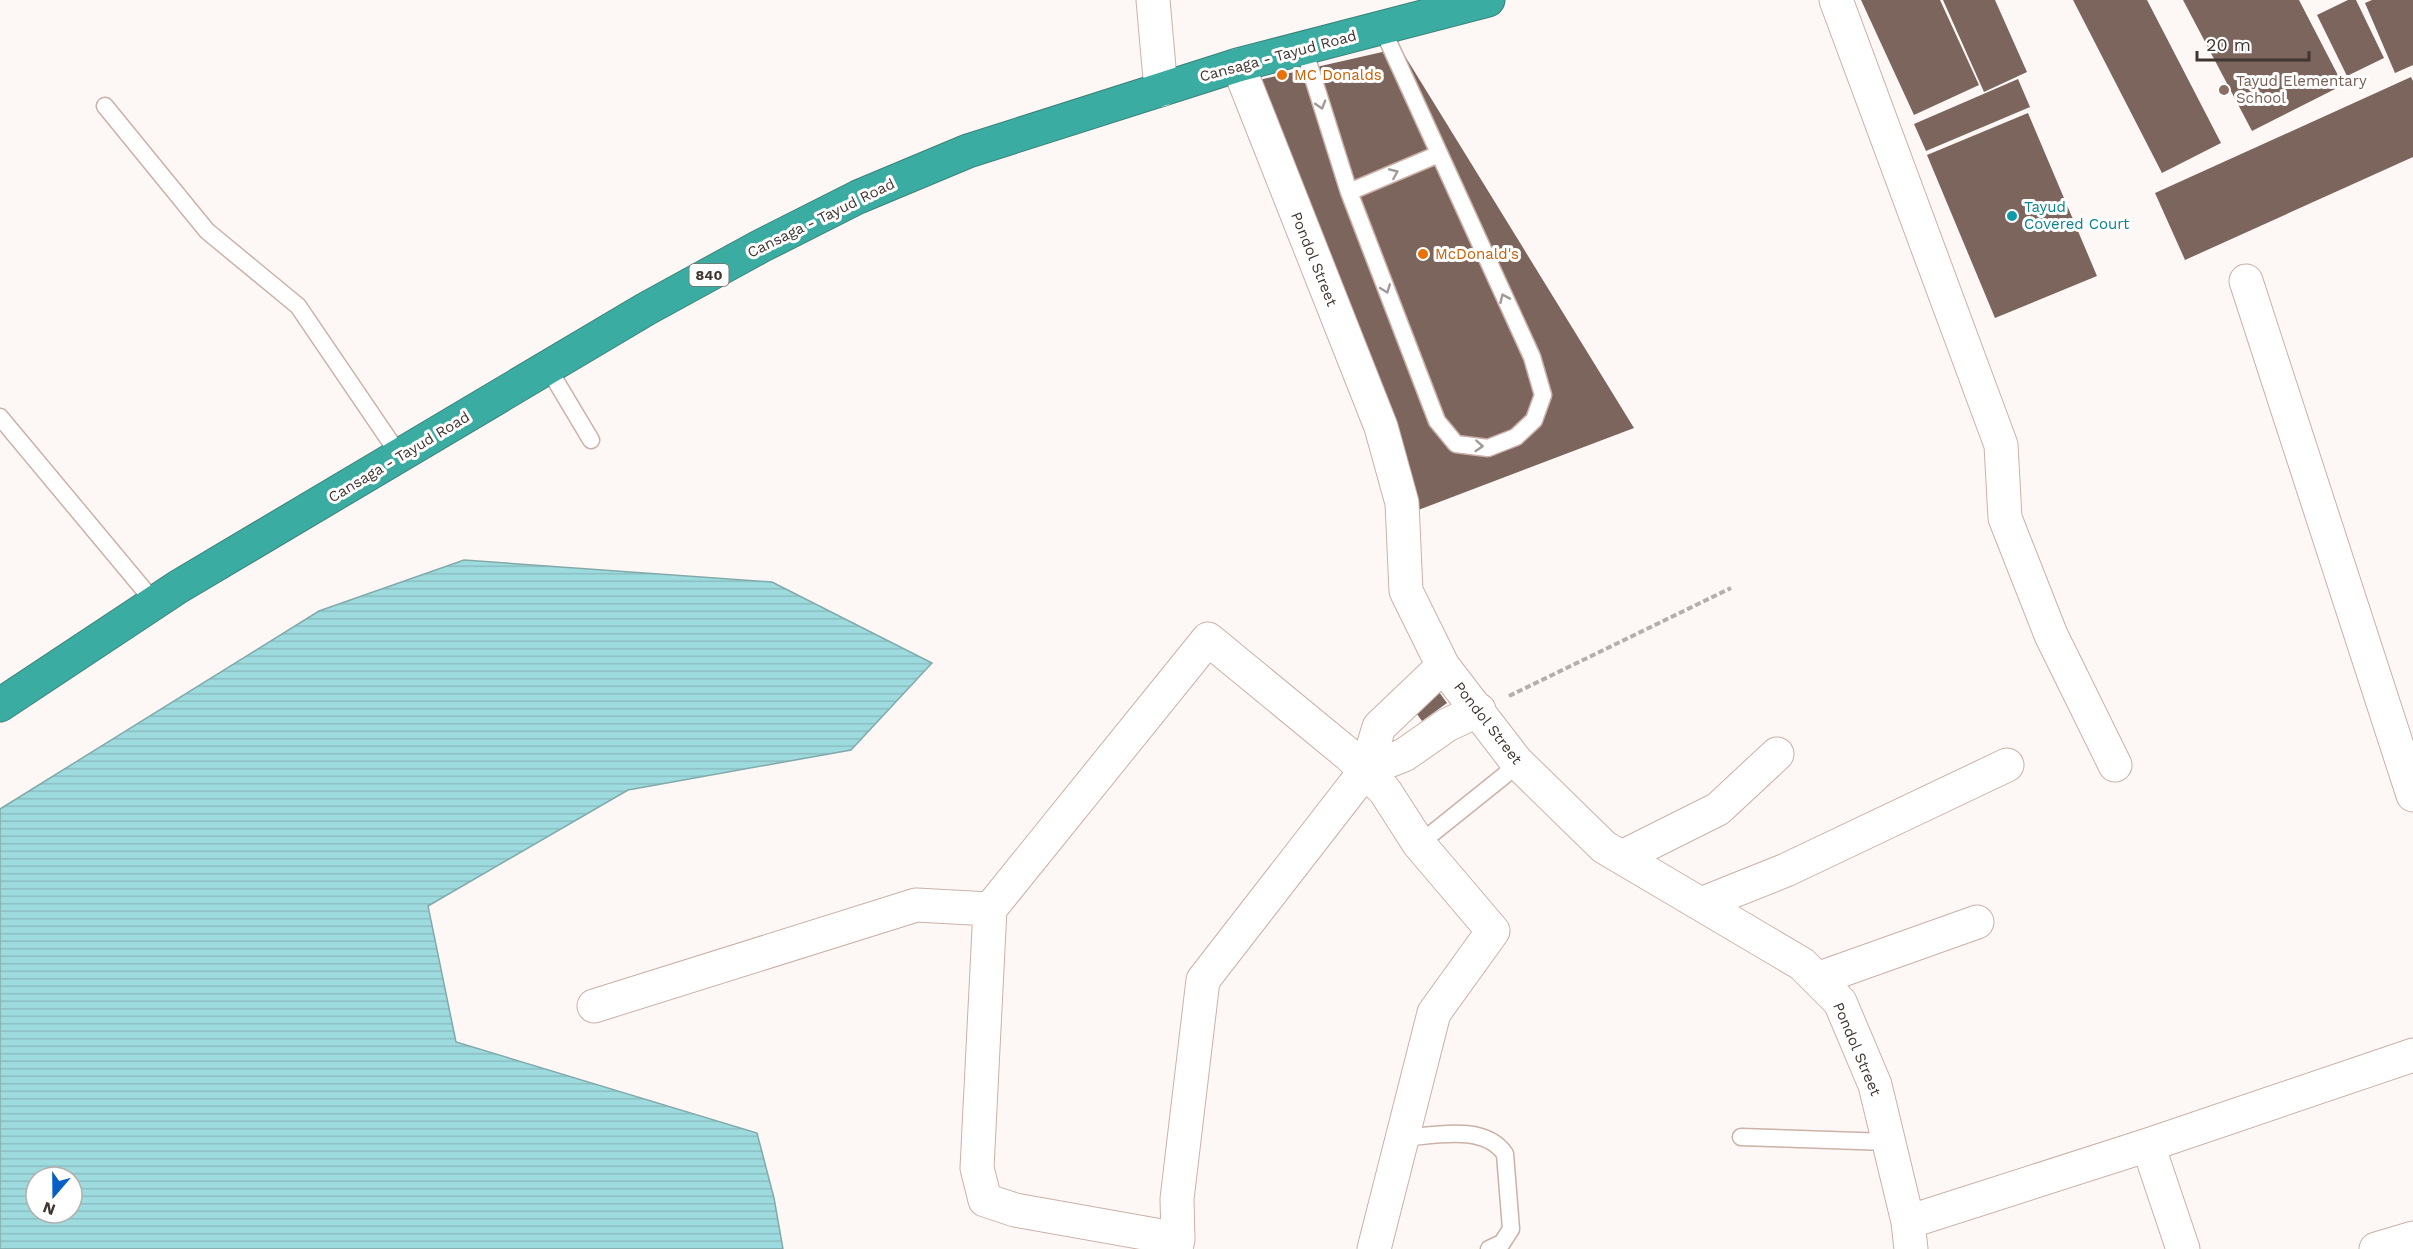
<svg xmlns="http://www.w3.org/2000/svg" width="2413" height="1249" font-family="'Work Sans',sans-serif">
<defs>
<pattern id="water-rules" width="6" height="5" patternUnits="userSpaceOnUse" patternTransform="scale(1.5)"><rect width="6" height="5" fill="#9edbdf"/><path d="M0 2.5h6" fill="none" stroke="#89bdc0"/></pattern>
</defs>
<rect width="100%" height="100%" fill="#fdf8f6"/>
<!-- water -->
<path fill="url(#water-rules)" stroke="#82aaab" stroke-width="1.5" fill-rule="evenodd" d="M464,560L772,582L932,663L851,750L628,790L428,906L456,1042L757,1133L774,1198L783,1249H0V809L319,611ZM36,1177H72V1213H36Z"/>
<!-- building -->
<path fill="#7c655d" d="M1861,0H1940L1979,85L1914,115Z
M1943,0H1995L2027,72L1984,92Z
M2073,0H2147L2221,143L2162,173Z
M2183,0H2299L2343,85L2252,131Z
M2348,0H2356L2384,58L2347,76L2317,15Z
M2372,0H2413V65L2395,73L2365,3Z
M1400,48L1634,428L1413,512L1254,81Z
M2411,77L2413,81V157L2185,260L2155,193Z
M2018,79L2030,107L1926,151L1914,124Z
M2028,113L2097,276L1995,318L1927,155Z
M1436,688L1447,703L1422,721L1411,706Z"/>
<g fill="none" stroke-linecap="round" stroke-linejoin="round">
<!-- lane casing -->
<g stroke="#cbb1a8" stroke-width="19">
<path id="lane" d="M1304,49L1349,192L1437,421L1456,444L1488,448L1516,437L1534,420L1543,395L1532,357L1382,28
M105,106L207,231L298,306L400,456
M1349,192L1439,154
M548,368L591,440
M0,417L155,603
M1419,844L1505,775L1516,761
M1741,1137L1888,1142
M1401,1138C1433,1136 1484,1123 1505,1154L1511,1229L1502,1243L1489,1249"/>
</g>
<!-- street casing -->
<g stroke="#cbb1a8" stroke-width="35">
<path id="street" d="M1153,0L1161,90
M1836,0L2001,445L2005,518L2051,635L2115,765
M1238,65L1381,427L1402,503L1406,591L1443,666L1516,761L1604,847L1802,964L1840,1002L1875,1085L1908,1222L1911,1249
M2246,281L2413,795
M1366,770L1404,755L1447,725L1479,710
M1622,857L1718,809L1777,754
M1701,904L1786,870L2007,765
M1817,979L1977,922
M594,1006L916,905L990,909
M2148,1145L2183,1249
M1908,1222L2148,1145L2413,1055
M1178,1239L1015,1210L985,1200L977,1168L990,909L1208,639L1349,755L1385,791L1419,844L1493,931L1434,1013L1374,1249
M1176,1249L1178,1239L1177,1199L1203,980L1366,770L1379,727L1443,666
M2376,1249L2413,1238"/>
</g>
<!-- highway casing -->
<g stroke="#3c837a" stroke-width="35">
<path id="highway" d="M0,705L178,587L646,309L761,246L858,197L968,151L1238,65L1488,0"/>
</g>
<!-- path -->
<path stroke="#b5aeab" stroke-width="4" stroke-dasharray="6 3" stroke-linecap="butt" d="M1509,696L1731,588"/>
<!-- lane -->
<use href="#lane" stroke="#fff" stroke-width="16"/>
<!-- street -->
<use href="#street" stroke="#fff" stroke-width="33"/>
<!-- highway -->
<use href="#highway" stroke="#3aaca1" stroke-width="33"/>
</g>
<!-- one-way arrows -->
<defs><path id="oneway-chevron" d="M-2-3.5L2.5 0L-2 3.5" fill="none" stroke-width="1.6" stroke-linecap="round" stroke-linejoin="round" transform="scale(1.5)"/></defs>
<g stroke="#a09a98">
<use href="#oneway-chevron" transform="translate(1321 105) rotate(73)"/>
<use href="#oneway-chevron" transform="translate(1394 173) rotate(-23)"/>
<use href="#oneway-chevron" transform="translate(1386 289) rotate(69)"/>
<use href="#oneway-chevron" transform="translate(1504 298) rotate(-114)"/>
<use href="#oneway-chevron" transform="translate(1479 446) rotate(4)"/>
</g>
<!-- markers -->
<g fill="#e8710a" stroke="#fff" stroke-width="2">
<circle cx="1282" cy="75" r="6"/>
<circle cx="1423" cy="254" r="6"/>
</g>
<circle fill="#8d6e63" stroke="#fff" stroke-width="2" cx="2224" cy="90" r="6"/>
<circle fill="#0f9aa8" stroke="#fff" stroke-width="2" cx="2012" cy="216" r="6"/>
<g text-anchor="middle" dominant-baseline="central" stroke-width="6" stroke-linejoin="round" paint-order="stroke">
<!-- shield labels -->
<rect fill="#fff" stroke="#797270" stroke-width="1.5" x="689.5" y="264" width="39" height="22" rx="4.5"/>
<g font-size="14" font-weight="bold" fill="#403632">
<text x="709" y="275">840</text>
</g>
<!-- street labels -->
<g font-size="15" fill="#403632" stroke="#fff">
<text transform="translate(1278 56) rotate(-15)">Cansaga - Tayud Road</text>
<text transform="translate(821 218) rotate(-26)">Cansaga - Tayud Road</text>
<text transform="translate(1314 259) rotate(68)">Pondol Street</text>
<text transform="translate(399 457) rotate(-31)">Cansaga - Tayud Road</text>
<text transform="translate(1488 723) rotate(52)">Pondol Street</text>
<text transform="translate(1857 1049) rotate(67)">Pondol Street</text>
</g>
<!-- food labels -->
<g font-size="15" fill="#c56008" stroke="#fff" text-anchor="start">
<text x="1294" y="75">MC Donalds</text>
<text x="1435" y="254">McDonald's</text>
</g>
<!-- education labels -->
<g font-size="15" fill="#785e54" stroke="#fff" text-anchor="start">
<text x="2236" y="81">Tayud Elementary<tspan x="2236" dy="17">School</tspan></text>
</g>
<!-- culture labels -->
<g font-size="15" fill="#0d838f" stroke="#fff" text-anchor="start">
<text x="2024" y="207">Tayud<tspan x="2024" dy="17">Covered Court</tspan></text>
</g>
</g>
<!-- north arrow -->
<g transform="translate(54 1195) rotate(200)"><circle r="28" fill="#ffffff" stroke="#b3afad" stroke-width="1.5"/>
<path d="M0-4.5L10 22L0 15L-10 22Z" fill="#065ec7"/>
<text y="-9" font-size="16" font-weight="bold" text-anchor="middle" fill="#403632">N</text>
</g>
<!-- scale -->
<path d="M2197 51v9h112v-9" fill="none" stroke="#403632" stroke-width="3"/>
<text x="2206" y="51" font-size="18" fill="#403632" stroke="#ffffff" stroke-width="4.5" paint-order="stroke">20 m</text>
</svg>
